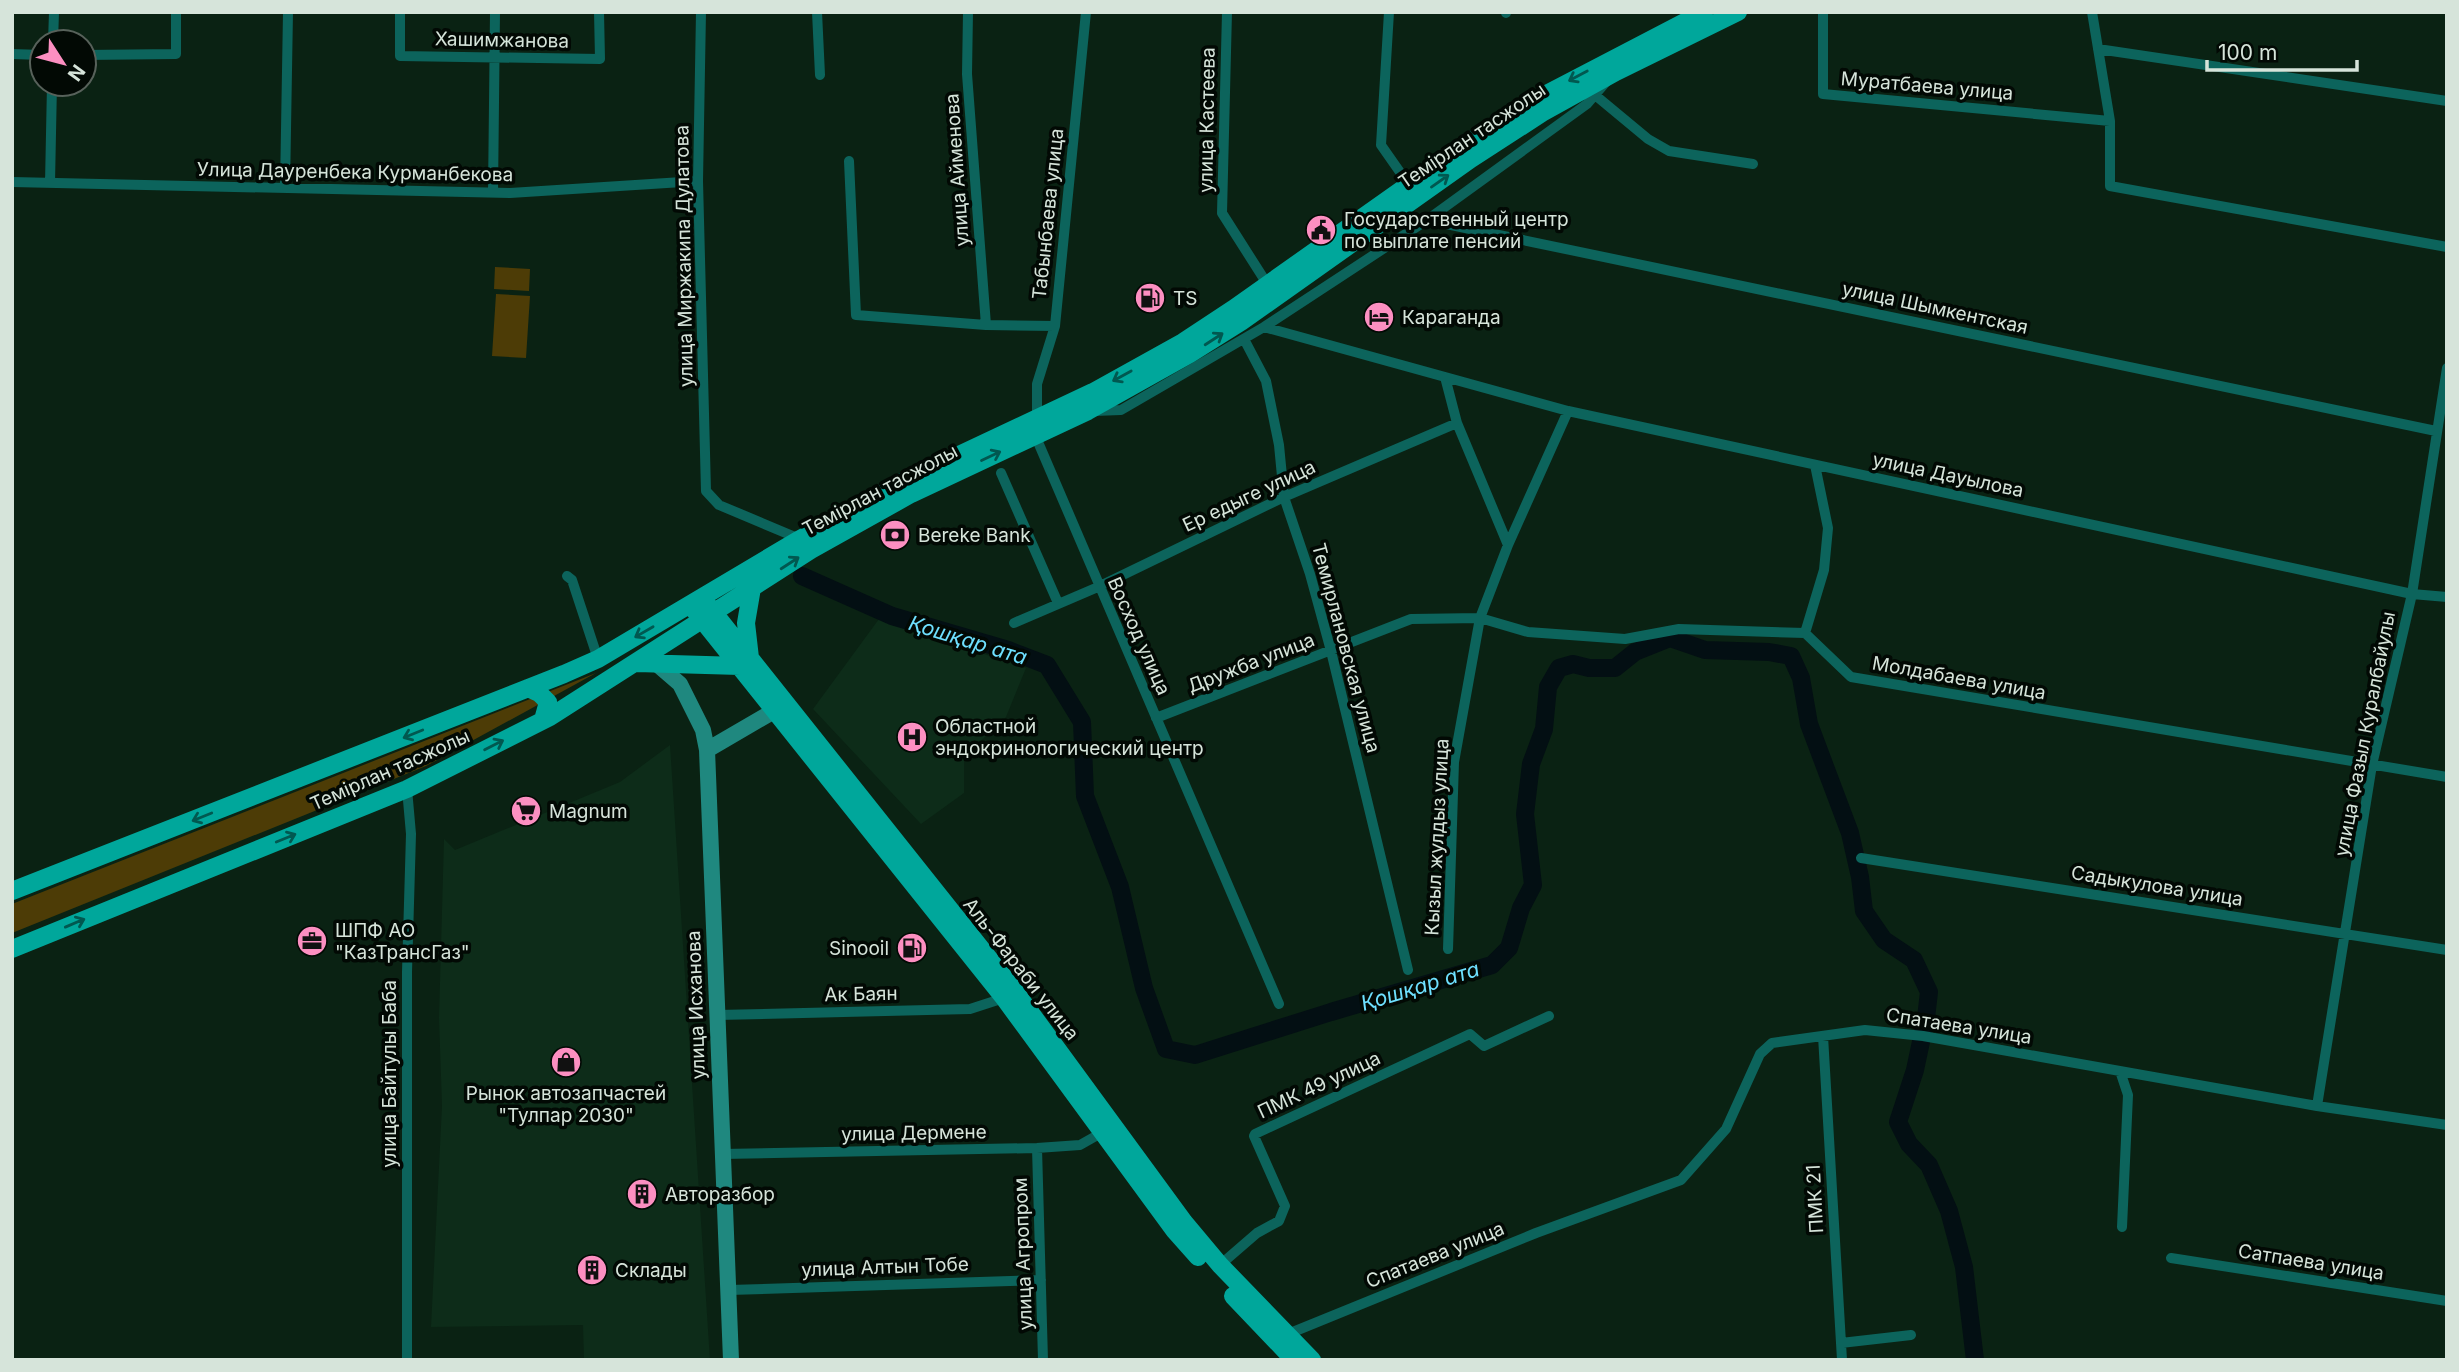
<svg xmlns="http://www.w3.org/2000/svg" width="2459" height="1372" font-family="Inter,sans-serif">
<rect width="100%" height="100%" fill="#0a2213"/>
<!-- built -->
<path fill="#0d2c19" d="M879,619L1026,668L1006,717L964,757V793L921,824L813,709Z
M670,745L710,1360H584L583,1325L431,1327L442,1106L439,1018L444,839L455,850L620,782Z"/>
<!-- green -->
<path fill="#4d3c06" d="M495,267L530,269L529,291L494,289Z
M496,294L530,296L526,358L492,356Z
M596,673L426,766L12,933V904Z"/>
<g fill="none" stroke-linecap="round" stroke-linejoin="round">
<!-- river -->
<path stroke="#030f13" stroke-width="18" d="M802,576L892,616L1008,650L1047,665L1082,722L1085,796L1120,887L1144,988L1166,1049L1195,1055L1331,1012L1492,965L1509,948L1521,908L1533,885L1525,814L1531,764L1544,729L1548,687L1559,668L1573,664L1589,668H1615L1635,652L1670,638L1705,650L1769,652L1791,656L1801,678L1809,724L1850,833L1860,877L1864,911L1884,940L1914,960L1929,992L1926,1018L1915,1070L1898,1122L1909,1144L1929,1165L1949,1211L1964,1267L1975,1360"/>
<!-- minor -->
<path stroke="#0c645c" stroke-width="10" d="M400,12V56L600,59L599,12
M701,12L698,181L706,491L719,505L800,539
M817,12L820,75
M968,12L967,74L986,325
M1227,12L1222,213L1271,290
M1389,12L1381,145L1409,185
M1506,12V13
M1823,12V94L2110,121
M2092,12L2110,121V186L2447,247
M53,42L54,12
M2098,49L2447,101
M12,54L42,55
M84,55L176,54V12
M1595,95L1648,139L1669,151L1753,164
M849,161L856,315L986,325L1055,326
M12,182L510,193L698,181
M50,183L52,84
M285,188L288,12
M493,193L495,12
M1427,220L2436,431
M1264,327L1568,411L2412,594L2447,597
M1244,339L1266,381L1279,445L1284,497L1310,574L1331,651L1408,970
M1094,411L1121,410L1264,327L1427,220L1587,104L1606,82
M1037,418V384L1055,326L1086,12
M1457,423L1508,545
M1035,435L1279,1004
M1001,473L1058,603
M567,576L572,580L598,659
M1014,623L1098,587L1284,497L1457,423L1445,377
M1805,633L1824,570L1828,528L1815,465
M1156,718L1411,619L1480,618L1528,632L1625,639L1679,629L1805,633L1851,677L2447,777
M1861,858L2447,950
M1448,949L1454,762L1480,618L1508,545L1568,411
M717,1015L970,1009L1004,998
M1823,1036L1842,1360
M2120,1071L2128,1095L2122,1227
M2317,1106L2372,765L2412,594L2447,368
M1037,1148L1043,1360
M722,1154L1037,1148L1080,1145L1103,1132
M2171,1258L2447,1301
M1220,1265L1257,1233L1279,1221L1285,1206L1254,1136L1255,1134L1470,1034L1484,1046L1549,1016
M729,1290L1041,1280
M1283,1336L1536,1233L1681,1180L1726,1129L1760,1054L1772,1043L1865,1030L1923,1036L2317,1106L2447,1125
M1841,1343L1911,1335
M407,1360V972L411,834L407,789"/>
<!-- secondary -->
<path stroke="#1f887f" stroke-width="16" d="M658,665L680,684L703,730L707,750L731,1360
M707,750L774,711"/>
<!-- primary -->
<path stroke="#00a79b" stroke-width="18" d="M707,604L1014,990L1184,1222L1220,1265L1312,1360
M695,611L1004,998L1174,1230L1198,1257
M750,658L746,623L752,588
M637,663L740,666
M528,688L539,693L548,702L543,720
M12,891L564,674L598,659L800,539L904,481L1093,392L1183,342L1233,309L1462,147L1535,100L1704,12
M12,949L407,789L550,717L811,550L911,494L1088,411L1190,354L1241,322L1471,159L1542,113L1616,72L1738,12
M1233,1296L1294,1360"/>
</g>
<!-- one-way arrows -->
<defs><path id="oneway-shaft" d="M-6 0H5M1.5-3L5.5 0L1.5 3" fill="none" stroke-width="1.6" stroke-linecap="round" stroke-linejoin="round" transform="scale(1.75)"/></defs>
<g stroke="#015850">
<use href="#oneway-shaft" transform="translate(1578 76) rotate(152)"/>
<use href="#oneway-shaft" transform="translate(1440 181) rotate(-35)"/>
<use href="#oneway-shaft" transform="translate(1214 339) rotate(-33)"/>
<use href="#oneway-shaft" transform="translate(1122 376) rotate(151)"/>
<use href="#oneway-shaft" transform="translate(991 456) rotate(-25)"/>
<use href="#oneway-shaft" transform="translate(790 563) rotate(-33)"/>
<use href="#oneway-shaft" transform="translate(644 632) rotate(150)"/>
<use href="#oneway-shaft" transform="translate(413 734) rotate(158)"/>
<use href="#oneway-shaft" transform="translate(494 745) rotate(-27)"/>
<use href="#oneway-shaft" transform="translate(202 817) rotate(158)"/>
<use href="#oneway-shaft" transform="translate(286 838) rotate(-22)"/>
<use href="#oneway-shaft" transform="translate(75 923) rotate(-23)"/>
</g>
<!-- icons -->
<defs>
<g id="civic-disc" transform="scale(1.575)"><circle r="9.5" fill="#fc8fc1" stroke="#020904"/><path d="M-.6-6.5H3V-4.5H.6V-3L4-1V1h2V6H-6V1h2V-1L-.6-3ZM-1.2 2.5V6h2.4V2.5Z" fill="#111"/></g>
<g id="fuel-disc" transform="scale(1.575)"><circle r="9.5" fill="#fc8fc1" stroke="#020904"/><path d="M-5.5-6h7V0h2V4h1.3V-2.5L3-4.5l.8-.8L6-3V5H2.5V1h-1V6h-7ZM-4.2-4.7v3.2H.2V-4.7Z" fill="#111"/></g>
<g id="hotel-disc" transform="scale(1.575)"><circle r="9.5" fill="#fc8fc1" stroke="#020904"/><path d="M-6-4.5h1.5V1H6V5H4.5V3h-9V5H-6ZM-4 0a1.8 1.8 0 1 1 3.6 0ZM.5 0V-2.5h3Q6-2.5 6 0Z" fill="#111"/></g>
<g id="bank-disc" transform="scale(1.575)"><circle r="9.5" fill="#fc8fc1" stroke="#020904"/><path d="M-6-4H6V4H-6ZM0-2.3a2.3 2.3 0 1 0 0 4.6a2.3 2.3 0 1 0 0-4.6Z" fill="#111"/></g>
<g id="hospital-disc" transform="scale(1.575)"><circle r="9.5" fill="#fc8fc1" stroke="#020904"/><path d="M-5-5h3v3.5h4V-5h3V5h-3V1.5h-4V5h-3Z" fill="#111"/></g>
<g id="supermarket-disc" transform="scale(1.575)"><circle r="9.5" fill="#fc8fc1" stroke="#020904"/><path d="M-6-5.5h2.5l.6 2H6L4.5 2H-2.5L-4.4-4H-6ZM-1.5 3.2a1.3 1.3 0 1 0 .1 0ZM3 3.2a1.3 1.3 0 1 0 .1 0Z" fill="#111"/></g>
<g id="office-disc" transform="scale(1.575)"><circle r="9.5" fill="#fc8fc1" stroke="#020904"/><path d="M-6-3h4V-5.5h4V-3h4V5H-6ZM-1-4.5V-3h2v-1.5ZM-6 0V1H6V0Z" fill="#111"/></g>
<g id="shop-disc" transform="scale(1.575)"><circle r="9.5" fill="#fc8fc1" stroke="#020904"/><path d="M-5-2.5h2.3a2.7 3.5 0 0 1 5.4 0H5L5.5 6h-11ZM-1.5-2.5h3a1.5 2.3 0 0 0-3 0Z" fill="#111"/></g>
<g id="building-disc" transform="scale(1.575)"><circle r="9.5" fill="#fc8fc1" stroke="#020904"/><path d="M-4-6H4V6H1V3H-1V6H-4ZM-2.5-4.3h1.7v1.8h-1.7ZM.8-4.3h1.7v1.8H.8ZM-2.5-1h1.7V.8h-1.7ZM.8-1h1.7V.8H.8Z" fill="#111"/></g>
</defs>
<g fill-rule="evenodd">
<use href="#civic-disc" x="1321" y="230"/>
<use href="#fuel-disc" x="1150" y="298"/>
<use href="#hotel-disc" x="1379" y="317"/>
<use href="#bank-disc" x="895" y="535"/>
<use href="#hospital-disc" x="912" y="737"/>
<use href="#supermarket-disc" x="526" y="811"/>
<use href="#office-disc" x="312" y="941"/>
<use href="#fuel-disc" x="912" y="948"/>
<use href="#shop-disc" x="566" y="1062"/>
<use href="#building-disc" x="642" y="1194"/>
<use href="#building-disc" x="592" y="1270"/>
</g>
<g text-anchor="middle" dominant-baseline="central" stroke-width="7" stroke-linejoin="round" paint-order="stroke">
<!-- street labels -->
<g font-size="19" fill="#d6e4da" stroke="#020904">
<text transform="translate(502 40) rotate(1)">Хашимжанова</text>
<text transform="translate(1927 86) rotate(5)">Муратбаева улица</text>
<text transform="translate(1207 120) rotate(-89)">улица Кастеева</text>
<text transform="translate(1472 136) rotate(-34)">Темірлан тасжолы</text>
<text transform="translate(957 170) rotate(-94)">улица Айменова</text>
<text transform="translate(355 172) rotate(1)">Улица Дауренбека Курманбекова</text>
<text transform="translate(1048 214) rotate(-84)">Табынбаева улица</text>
<text transform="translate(684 256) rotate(-91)">улица Миржакипа Дулатова</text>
<text transform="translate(1935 308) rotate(12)">улица Шымкентская</text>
<text transform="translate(1948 475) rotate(12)">улица Дауылова</text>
<text transform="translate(880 490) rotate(-28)">Темірлан тасжолы</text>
<text transform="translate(1249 496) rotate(-25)">Ер едыге улица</text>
<text transform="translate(1139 636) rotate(66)">Восход улица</text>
<text transform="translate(1346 648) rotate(75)">Темирлановская улица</text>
<text transform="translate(1251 663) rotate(-21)">Дружба улица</text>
<text transform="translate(1959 678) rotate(10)">Молдабаева улица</text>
<text transform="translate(2365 734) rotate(-79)">улица Фазыл Куралбайулы</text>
<text transform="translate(390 770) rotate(-24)">Темірлан тасжолы</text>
<text transform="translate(1437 837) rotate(-87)">Кызыл жулдыз улица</text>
<text transform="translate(2157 886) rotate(9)">Садыкулова улица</text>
<text transform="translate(1021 969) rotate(52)">Аль-Фараби улица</text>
<text transform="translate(861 994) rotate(-1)">Ак Баян</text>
<text transform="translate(696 1005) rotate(-92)">улица Исханова</text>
<text transform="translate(1959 1026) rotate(9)">Спатаева улица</text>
<text transform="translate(389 1074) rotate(-90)">улица Байтулы Баба</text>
<text transform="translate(1319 1085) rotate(-25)">ПМК 49 улица</text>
<text transform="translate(914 1133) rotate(-1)">улица Дермене</text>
<text transform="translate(1815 1199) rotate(-93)">ПМК 21</text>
<text transform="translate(1023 1254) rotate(-92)">улица Агропром</text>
<text transform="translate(1435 1255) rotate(-22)">Спатаева улица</text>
<text transform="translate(2311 1262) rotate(9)">Сатпаева улица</text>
<text transform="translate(885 1267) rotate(-2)">улица Алтын Тобе</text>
</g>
<!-- poi labels -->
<g font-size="19" fill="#d6e4da" stroke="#020904" text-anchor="start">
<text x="1344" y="219">Государственный центр<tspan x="1344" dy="22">по выплате пенсий</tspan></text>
<text x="1173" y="298">TS</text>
<text x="1402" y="317">Караганда</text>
<text x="918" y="535">Bereke Bank</text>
<text x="935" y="726">Областной<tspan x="935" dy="22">эндокринологический центр</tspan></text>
<text x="549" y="811">Magnum</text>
<text x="335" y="930">ШПФ АО<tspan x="335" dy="22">"КазТрансГаз"</tspan></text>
<text x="889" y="948" text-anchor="end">Sinooil</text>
<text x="566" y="1093" text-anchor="middle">Рынок автозапчастей<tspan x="566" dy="22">"Тулпар 2030"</tspan></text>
<text x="665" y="1194">Авторазбор</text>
<text x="615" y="1270">Склады</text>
</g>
<!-- water labels -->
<g font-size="21" font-style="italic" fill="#6ee0ff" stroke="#020904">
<text transform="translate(968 640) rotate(17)">Қошқар ата</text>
<text transform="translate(1420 986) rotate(-17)">Қошқар ата</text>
</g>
</g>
<!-- border -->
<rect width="2459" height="1372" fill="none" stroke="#d6e4da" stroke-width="28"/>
<!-- north arrow -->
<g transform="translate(63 63) rotate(126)"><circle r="33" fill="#020904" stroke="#57615a" stroke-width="2"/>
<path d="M0-5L12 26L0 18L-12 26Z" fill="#fc8fc1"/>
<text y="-10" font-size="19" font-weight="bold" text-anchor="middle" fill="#d6e4da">N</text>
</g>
<!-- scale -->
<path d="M2207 60v10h150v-10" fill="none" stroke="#d6e4da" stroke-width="3.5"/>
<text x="2218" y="60" font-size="21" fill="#d6e4da" stroke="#020904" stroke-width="5" paint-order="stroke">100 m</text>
</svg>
